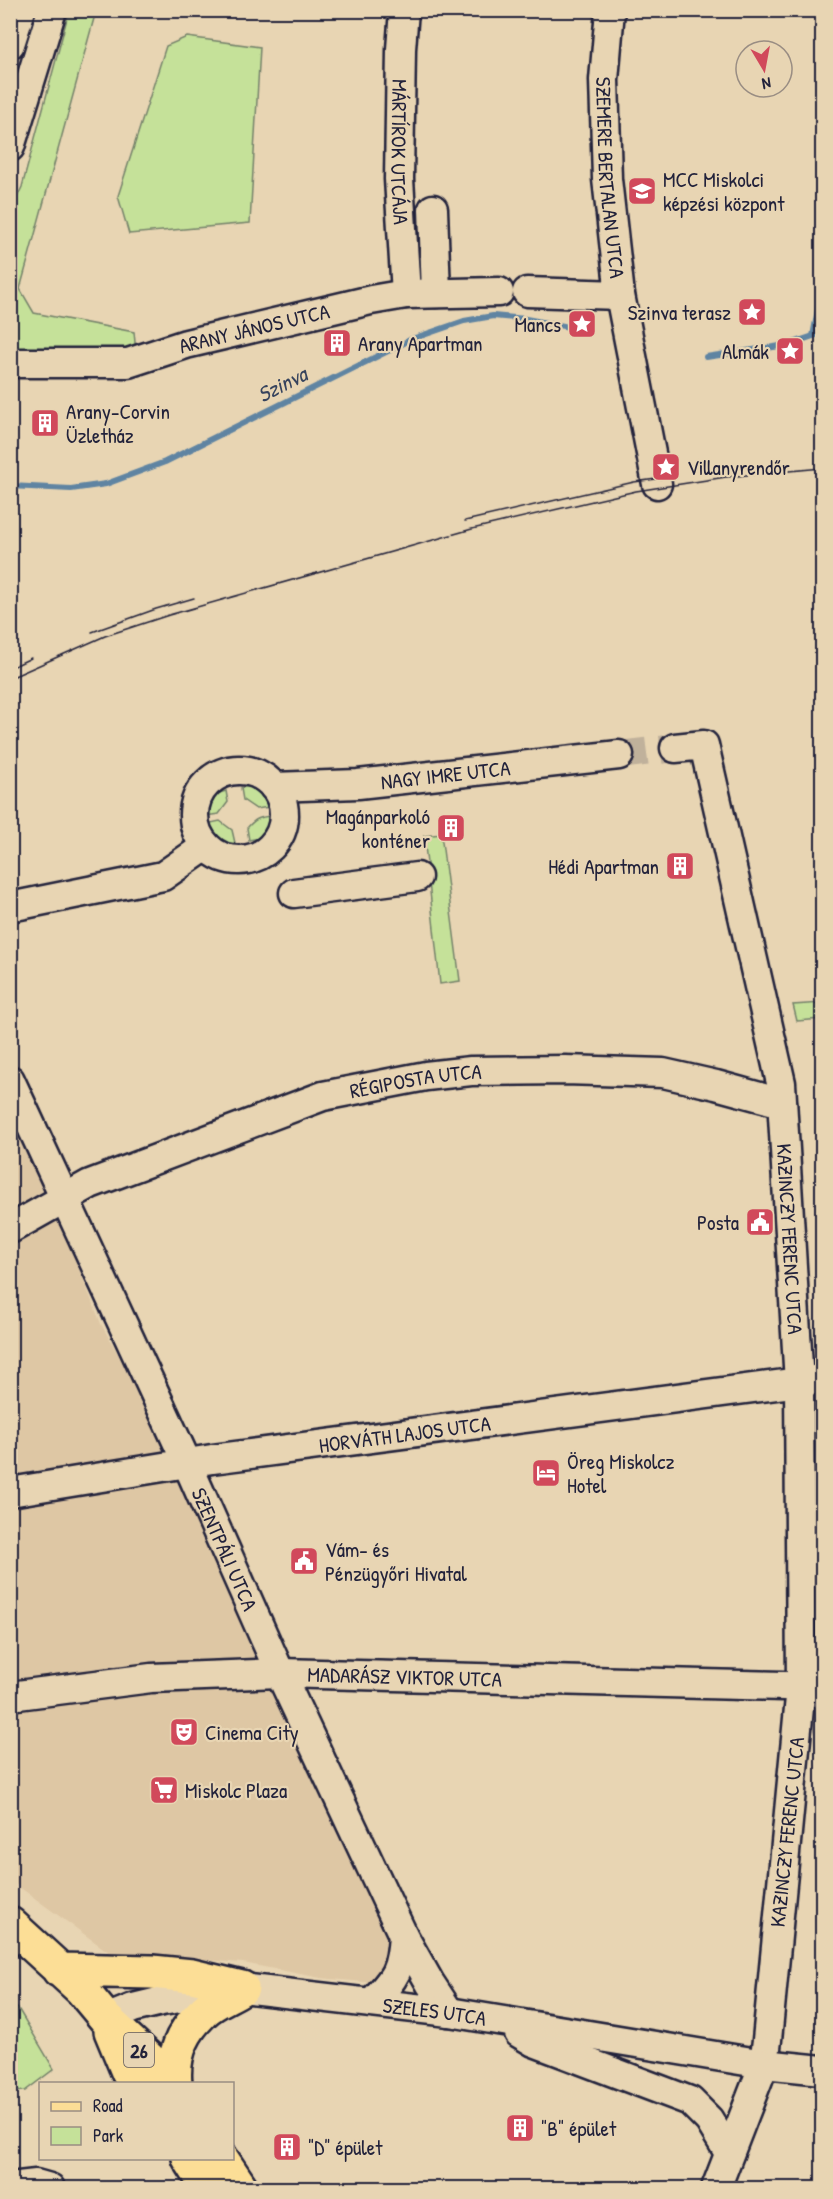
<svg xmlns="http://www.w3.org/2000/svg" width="833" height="2199" font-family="'Patrick Hand',sans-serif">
<rect width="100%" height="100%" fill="#e8d5b3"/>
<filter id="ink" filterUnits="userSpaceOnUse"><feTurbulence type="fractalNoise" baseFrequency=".0167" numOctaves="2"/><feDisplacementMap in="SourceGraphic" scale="12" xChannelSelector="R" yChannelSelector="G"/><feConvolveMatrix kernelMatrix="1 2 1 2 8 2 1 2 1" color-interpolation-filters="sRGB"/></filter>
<g filter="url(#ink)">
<!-- built -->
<path fill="#dec7a4" d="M10,1118L59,1218L101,1324L176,1457L403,1935L375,1983L321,1978L243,1963L110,1953L11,1881Z"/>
<!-- green -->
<path fill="#c5e199" stroke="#74826a" stroke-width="1.5" d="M69,11H96L20,289L34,313L134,332L136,353L11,355L10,212L22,187Z
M187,37L260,47L250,223L129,234L118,196L166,46Z
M428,205L432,278L416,279L411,206Z
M254,785C265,790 267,795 269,807L256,809L243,800L241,788Z
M226,791L228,802L219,814L205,816L203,804L206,797Z
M271,816L273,827C267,837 260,838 249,840L247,828C255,819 259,817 271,816Z
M220,821L232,830L235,843C215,846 210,844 206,824Z
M441,834L460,981L440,984L424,836Z
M822,1003V1019L797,1021L793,1005Z
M11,2002L19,2010L54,2069L25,2091L11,2092Z"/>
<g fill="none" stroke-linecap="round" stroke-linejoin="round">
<!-- stream -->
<path stroke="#5f84a2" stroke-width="6" d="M813,336L822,289
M706,357L787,345L822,333
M10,486L71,489L106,484L165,462L412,339L464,321L493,316L526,319L569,327"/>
<!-- minor-tunnel -->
<path stroke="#c0b19b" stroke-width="28" stroke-dasharray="28 14" stroke-linecap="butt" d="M619,755L675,748"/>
<!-- minor casing -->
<g stroke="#22223b" stroke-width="33">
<g id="minor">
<path id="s1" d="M404,10L401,49L399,179L406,294"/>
<path id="s2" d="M610,10L604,80L607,179L620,295L657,484"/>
<path d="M10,44L21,10"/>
<path d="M10,147L52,10"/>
<path d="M433,209L436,293"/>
<path d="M527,292L620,295"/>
<path id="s3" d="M10,363H128L186,344L371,300L406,294L499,292"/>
<path id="s4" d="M675,748L704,745L781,1083L799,1383L801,1687L767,2040L764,2064L716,2188"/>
<circle cx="239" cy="815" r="45"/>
<path id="s5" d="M274,787L358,784L619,755"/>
<path d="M294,893L417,877"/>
<path d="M10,907L163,876L206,846"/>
<path id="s6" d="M10,1080L187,1463L280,1673L403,1935L430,1983L449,2012"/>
<path id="s7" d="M10,1229L90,1184L323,1096L426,1076L471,1071L565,1070L663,1073L716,1085L782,1103"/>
<path id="s8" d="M10,1492L212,1459L822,1379"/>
<path id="s9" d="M10,1696L151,1678L280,1673L822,1687"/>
<path d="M372,2002C396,1977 401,1970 403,1935"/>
<path id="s10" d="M106,2019L133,2008L162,2001L242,1988L449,2012L764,2064L822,2070"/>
<path d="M519,2033L534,2042L690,2101L709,2120L729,2153"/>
<path d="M10,2187L36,2184L50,2188"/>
</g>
</g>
<!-- major casing -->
<g stroke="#22223b" stroke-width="38">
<path id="major" d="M10,1924L81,1989L106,2019L147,2057L170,2084
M59,1970L152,1972L192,1976L242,1988
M111,2031L128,2072L136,2084
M175,2084C172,2056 182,2032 202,2013C212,2002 230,1996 242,1988
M189,2158L208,2188
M221,2158L241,2188"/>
</g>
<!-- minor -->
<use href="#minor" stroke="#e8d5b3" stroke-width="28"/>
<!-- major -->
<use href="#major" stroke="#fcde96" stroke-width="33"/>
<!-- tram -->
<path stroke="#22223b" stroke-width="1.5" d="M465,521L634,482L671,477
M92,632L156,609L194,598
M10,668L31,658
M10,678L105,636L169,615L472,529L636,491L726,477L822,468"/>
</g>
</g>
<!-- icons -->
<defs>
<g id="university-square" transform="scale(1.5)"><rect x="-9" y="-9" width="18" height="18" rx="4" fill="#d1495b" stroke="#e8d5b3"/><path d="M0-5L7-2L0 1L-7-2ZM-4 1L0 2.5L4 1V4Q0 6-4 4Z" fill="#fff"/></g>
<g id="sight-square" transform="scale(1.5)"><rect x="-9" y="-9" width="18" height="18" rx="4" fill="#d1495b" stroke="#e8d5b3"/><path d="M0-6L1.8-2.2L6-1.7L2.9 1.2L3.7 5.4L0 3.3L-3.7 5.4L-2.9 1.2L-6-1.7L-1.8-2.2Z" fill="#fff"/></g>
<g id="building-square" transform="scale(1.5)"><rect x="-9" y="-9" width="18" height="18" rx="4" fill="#d1495b" stroke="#e8d5b3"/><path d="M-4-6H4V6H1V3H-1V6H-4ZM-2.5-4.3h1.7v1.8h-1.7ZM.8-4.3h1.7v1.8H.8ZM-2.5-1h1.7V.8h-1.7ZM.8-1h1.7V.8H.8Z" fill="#fff"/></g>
<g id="civic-square" transform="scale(1.5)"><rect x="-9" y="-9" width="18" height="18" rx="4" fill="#d1495b" stroke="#e8d5b3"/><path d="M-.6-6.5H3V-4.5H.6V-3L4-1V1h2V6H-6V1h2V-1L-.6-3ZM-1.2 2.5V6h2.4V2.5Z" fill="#fff"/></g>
<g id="hotel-square" transform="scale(1.5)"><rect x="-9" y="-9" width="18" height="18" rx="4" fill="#d1495b" stroke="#e8d5b3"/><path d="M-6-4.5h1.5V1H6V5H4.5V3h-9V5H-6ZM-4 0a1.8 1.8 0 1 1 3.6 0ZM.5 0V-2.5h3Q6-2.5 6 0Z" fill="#fff"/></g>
<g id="theatre-square" transform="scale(1.5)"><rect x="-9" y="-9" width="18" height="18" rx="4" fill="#d1495b" stroke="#e8d5b3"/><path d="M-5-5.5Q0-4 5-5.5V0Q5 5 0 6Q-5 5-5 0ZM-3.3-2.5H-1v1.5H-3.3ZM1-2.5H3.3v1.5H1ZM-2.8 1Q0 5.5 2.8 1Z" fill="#fff"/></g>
<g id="supermarket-square" transform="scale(1.5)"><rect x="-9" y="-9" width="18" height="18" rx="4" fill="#d1495b" stroke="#e8d5b3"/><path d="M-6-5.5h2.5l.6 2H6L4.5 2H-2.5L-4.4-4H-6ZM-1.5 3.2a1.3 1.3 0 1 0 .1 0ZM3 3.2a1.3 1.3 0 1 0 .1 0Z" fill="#fff"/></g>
</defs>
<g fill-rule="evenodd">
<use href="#university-square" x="642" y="191"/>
<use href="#sight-square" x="752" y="312"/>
<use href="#sight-square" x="582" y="324"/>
<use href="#building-square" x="337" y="343"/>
<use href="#sight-square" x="790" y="351"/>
<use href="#building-square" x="45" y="423"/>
<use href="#sight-square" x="666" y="467"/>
<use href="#building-square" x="451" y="828"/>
<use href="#building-square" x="680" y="866"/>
<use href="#civic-square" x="760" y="1222"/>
<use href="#hotel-square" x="546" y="1473"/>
<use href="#civic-square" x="304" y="1561"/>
<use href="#theatre-square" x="184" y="1732"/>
<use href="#supermarket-square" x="164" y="1790"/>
<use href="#building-square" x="520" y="2128"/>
<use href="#building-square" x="287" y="2147"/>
</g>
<g text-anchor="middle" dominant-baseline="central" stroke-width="4.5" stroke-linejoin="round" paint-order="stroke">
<!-- shield labels -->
<rect fill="#e8d5b3" stroke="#5d585f" stroke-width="1.5" x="124" y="2033" width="30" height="34" rx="4.5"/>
<g font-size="20" font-weight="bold" fill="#22223b">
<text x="139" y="2050">26</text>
</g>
<!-- street labels -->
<g font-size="21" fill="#22223b" stroke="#e8d5b3">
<text stroke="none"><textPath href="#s1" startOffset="142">MÁRTÍROK UTCÁJA</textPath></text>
<text stroke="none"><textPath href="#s2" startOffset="168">SZEMERE BERTALAN UTCA</textPath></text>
<text stroke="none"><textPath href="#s3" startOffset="249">ARANY JÁNOS UTCA</textPath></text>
<text stroke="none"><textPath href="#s5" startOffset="172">NAGY IMRE UTCA</textPath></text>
<text stroke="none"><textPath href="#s7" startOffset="435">RÉGIPOSTA UTCA</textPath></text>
<text stroke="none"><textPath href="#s4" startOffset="532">KAZINCZY FERENC UTCA</textPath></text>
<text stroke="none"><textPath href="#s8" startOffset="399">HORVÁTH LAJOS UTCA</textPath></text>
<text stroke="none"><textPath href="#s6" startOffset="516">SZENTPÁLI UTCA</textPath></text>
<text stroke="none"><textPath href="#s9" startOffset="396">MADARÁSZ VIKTOR UTCA</textPath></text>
<text transform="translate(787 1832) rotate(-84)">KAZINCZY FERENC UTCA</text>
<text stroke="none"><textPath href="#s10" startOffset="334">SZELES UTCA</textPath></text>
</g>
<!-- poi labels -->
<g font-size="21" fill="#22223b" stroke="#e8d5b3" text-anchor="start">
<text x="663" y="179">MCC Miskolci<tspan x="663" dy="24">képzési központ</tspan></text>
<text x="731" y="312" text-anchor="end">Szinva terasz</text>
<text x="561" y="324" text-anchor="end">Mancs</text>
<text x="358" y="343">Arany Apartman</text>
<text x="769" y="351" text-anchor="end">Almák</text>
<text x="66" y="411">Arany-Corvin<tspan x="66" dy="24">Üzletház</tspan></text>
<text x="687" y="467">Villanyrendőr</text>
<text x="430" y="816" text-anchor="end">Magánparkoló<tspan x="430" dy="24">konténer</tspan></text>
<text x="659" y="866" text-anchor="end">Hédi Apartman</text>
<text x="739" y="1222" text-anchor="end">Posta</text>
<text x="567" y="1461">Öreg Miskolcz<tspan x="567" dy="24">Hotel</tspan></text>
<text x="325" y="1549">Vám- és<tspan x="325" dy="24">Pénzügyőri Hivatal</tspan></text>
<text x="205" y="1732">Cinema City</text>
<text x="185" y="1790">Miskolc Plaza</text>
<text x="541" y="2128">"B" épület</text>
<text x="308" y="2147">"D" épület</text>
</g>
<!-- water labels -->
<g font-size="22" font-style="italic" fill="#36435d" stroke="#e8d5b3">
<text transform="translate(282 384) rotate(-27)">Szinva</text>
</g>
</g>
<!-- margin -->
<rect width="833" height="2199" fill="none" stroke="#e8d5b3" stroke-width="36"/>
<rect x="18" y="18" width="797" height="2163" fill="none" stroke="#22223b" stroke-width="2" filter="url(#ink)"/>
<!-- legend -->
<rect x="39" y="2082" width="195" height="78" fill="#e8d5b3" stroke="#998d83" stroke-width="1.5"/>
<rect x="51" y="2102" width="30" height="9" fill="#fcde96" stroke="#998d83" stroke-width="1.5"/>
<text x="93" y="2112" font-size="18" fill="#22223b">Road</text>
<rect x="51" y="2127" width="30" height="18" fill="#c5e199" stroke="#998d83" stroke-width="1.5"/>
<text x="93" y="2142" font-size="18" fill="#22223b">Park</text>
<!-- north arrow -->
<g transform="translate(764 69) rotate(170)"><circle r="28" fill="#e8d5b3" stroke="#998d83" stroke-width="1.5"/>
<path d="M0-4.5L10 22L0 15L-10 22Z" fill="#d1495b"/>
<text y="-9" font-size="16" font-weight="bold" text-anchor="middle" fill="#22223b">N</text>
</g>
</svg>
